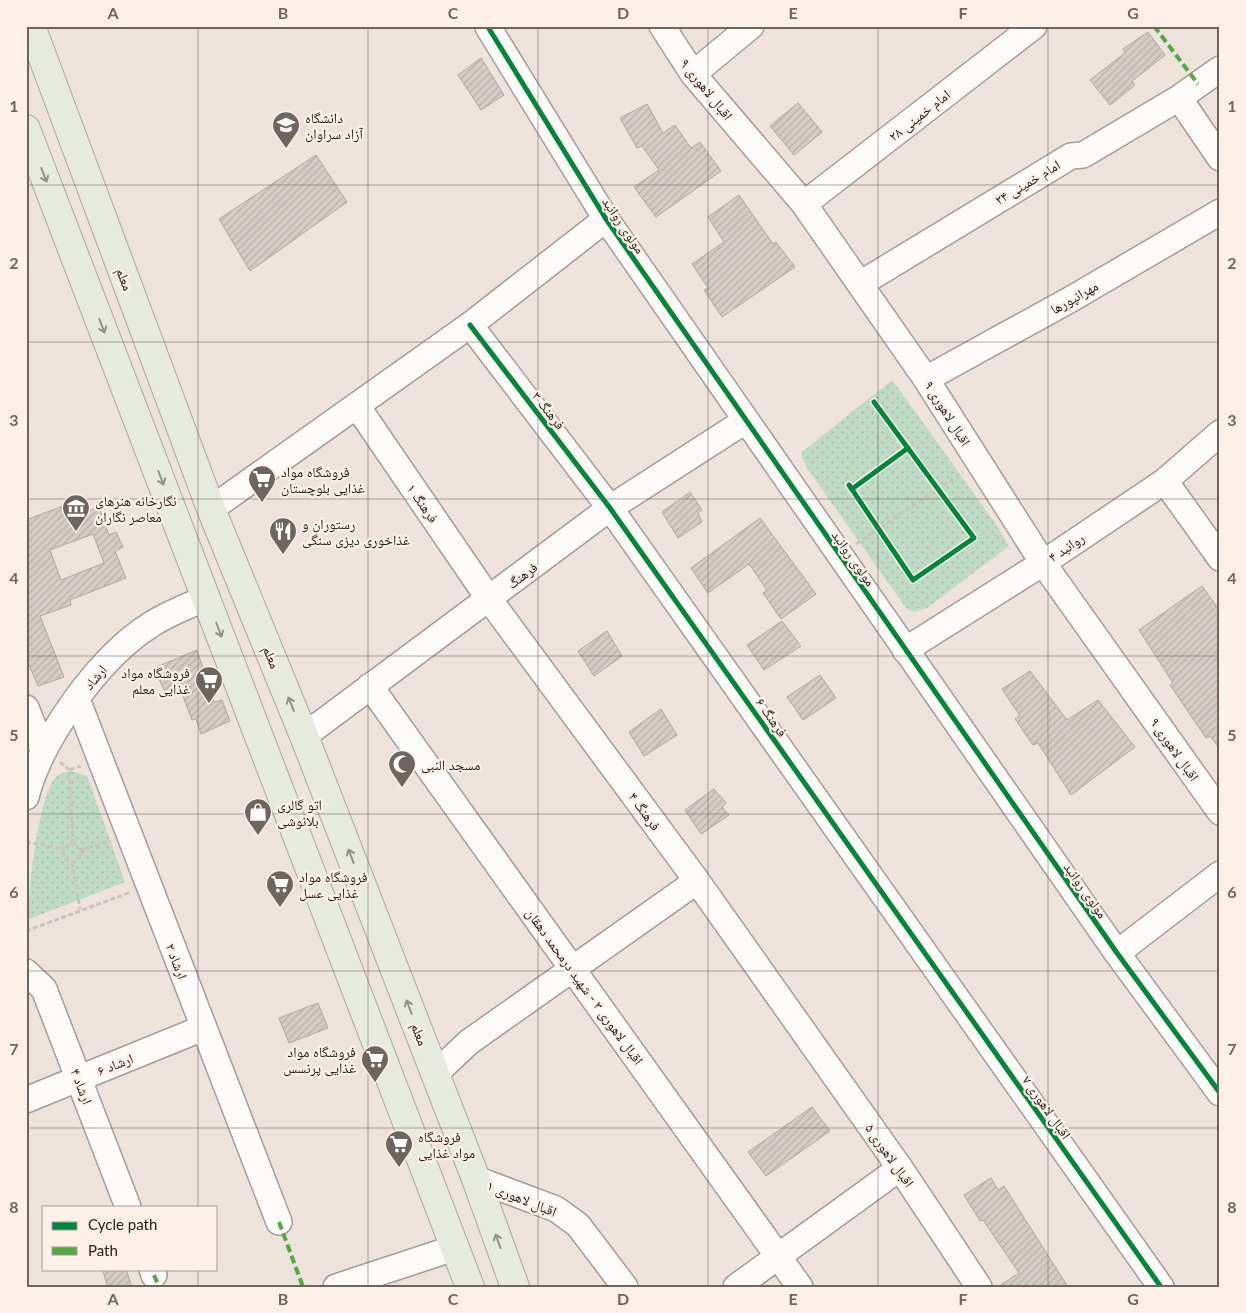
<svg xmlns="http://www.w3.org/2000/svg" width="1246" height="1313" font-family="Lato,'Noto Naskh Arabic',sans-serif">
<defs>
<pattern id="park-dots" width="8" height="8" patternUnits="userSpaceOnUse" patternTransform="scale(1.25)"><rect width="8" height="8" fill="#bfdbc5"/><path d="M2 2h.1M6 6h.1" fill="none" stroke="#a4bca9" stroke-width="1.8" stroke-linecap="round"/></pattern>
<pattern id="building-hatch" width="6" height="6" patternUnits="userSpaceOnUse" patternTransform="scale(1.25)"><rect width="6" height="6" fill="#d4ccc5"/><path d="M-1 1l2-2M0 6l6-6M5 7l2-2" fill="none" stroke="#b6afa9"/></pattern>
</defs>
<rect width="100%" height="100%" fill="#eee2dc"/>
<!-- park -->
<path fill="url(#park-dots)" d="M891,381L896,385L995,523L1009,546L927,608L914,612L906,608L809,471L802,458V452Z
M71,771L87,776L125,882L29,919C27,894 39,791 57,776C60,773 67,772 71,771Z"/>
<!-- building -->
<path fill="url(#building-hatch)" stroke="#afa7a1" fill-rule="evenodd" d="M1148,32L1165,55L1132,81L1135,85L1110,105L1090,80L1125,53L1123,49Z
M481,58L504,95L481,110L458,75Z
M798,103L822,132L794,155L770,126Z
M647,104L663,133L675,125L691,148L700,142L721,171L656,217L634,187L659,170L642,146L637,148L620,118Z
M316,155L347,202L250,271L219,219Z
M739,195L773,244L776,242L795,267L722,317L704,290L708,288L692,264L724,242L708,217Z
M690,492L702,510L698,513L702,522L678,538L662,512Z
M81,499L86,512L99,507L109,535L116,532L123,547L115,551L126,578L70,600L71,605L40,616L64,677L38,686L26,658V520ZM93,534L104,563L61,580L50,550Z
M760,518L816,594L781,619L763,593L767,590L749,564L708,593L691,568Z
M1202,586L1220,611V749L1210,736L1206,738L1170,685L1173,683L1139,630Z
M782,621L801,646L764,670L747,645Z
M607,631L622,656L594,676L578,651Z
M197,650L214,702L222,700L230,721L201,734L196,719L192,720L181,691L167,696L154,668Z
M1030,671L1067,720L1098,700L1135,747L1071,795L1038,743L1033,745L1015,719L1020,716L1002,689Z
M820,675L836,698L803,720L787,697Z
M661,709L677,735L644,756L629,732Z
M714,789L726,803L722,807L729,815L701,834L685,810Z
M318,1003L328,1028L289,1043L279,1018Z
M812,1107L830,1131L766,1176L748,1152Z
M991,1178L998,1190L1004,1186L1068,1287H998L1019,1273L983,1220L980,1221L964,1195Z
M102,1269H126L132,1287H108Z"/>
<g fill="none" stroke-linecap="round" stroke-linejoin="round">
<!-- minor casing -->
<g stroke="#a59c97" stroke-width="28">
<path id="minor" d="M490,26L488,27L606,219L1117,953L1220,1093
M662,26L693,74L804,204L926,379L1043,563L1220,812
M693,74L751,26
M1179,98L1220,158
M804,204L1034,26
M860,284L1071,156L1083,155L1179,98L1220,69
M470,325L610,508L1161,1287
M926,379L1073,298L1220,212
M357,406L489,599L697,881L900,1168L979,1287
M1165,481L1220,558
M211,509L470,325L606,219
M905,650L1043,563L1165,481L1220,433
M370,686L800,1287
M77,699L279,1222
M26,708L43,750
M304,736L610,508L745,421
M26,797C41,738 100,656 152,624C169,613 188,606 207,598
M1117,953L1220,874
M26,972L44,989L128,1207
M435,1074L469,1042L697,881
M26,1100L203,1028
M476,1179L556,1209L578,1225L625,1287
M152,1269L154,1275
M336,1287L454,1248
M736,1287L900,1168"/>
</g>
<!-- major casing -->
<g stroke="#a8a996" stroke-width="30">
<path id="major" d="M31,26L211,509L304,736L476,1179L515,1287
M26,129L470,1287"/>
</g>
<!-- path -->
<path stroke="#c7c4c1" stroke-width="3" stroke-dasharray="5 2.5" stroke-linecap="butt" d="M849,485L913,580L974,538L874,402
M852,489L908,448
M856,544L963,472
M60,762L69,770
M26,842L64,849
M63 853a9 9 0 1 1 18 0a9 9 0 1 1-18 0Z
M73,844L69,770L81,766
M81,850L111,841
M72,862L80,909
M26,931L131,892"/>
<!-- minor -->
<use href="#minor" stroke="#fcfbfa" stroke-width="25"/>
<!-- major -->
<use href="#major" stroke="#e7eadf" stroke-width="28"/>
<!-- quiet -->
<path stroke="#53aa43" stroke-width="4" stroke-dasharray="8 4" stroke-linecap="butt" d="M1154,26L1198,84
M279,1222L303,1287
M154,1275L159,1287"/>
<!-- cycleway casing -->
<g stroke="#fdf0e8" stroke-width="8">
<path id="cycleway" d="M490,26L488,27L606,219L1117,953L1220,1093
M470,325L610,508L1161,1287
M849,485L913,580L974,538L874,402
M852,489L908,448"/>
</g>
<!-- cycleway -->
<use href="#cycleway" stroke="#00873e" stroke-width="5"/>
</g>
<!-- one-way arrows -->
<defs><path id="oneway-shaft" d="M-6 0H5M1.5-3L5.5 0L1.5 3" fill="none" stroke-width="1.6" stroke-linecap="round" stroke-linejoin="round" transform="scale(1.25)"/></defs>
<g stroke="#929087">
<use href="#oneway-shaft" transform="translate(44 175) rotate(69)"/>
<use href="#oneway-shaft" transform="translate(102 326) rotate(69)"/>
<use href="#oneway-shaft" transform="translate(161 478) rotate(69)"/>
<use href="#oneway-shaft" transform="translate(219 630) rotate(69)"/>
<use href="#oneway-shaft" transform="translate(291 704) rotate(-112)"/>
<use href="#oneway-shaft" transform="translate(351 856) rotate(-111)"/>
<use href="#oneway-shaft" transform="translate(409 1007) rotate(-111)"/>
<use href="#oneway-shaft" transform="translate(498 1241) rotate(-110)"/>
</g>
<!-- grid -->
<path fill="none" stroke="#6e655f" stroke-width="1" stroke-opacity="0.55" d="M198,26V1207M368,26V1287M538,26V1287M708,26V1287M878,26V1287M1048,26V1287M26,185H1220M26,342H1220M26,499H1220M26,656H1220M26,814H1220M26,971H1220M26,1128H1220M198,1269V1287"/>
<!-- icons -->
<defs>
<g id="university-pin" transform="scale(1.4375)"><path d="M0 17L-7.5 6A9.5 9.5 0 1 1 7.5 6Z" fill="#6e655f" stroke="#fdf0e8"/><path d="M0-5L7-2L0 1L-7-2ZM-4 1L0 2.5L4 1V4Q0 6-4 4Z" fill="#fff"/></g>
<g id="supermarket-pin" transform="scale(1.4375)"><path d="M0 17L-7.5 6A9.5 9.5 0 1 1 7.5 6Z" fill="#6e655f" stroke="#fdf0e8"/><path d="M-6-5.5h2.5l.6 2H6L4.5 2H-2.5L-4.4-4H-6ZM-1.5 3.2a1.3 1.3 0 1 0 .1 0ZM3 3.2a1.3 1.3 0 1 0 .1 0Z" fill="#fff"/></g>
<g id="museum-pin" transform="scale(1.4375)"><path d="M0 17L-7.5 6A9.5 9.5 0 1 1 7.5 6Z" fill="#6e655f" stroke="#fdf0e8"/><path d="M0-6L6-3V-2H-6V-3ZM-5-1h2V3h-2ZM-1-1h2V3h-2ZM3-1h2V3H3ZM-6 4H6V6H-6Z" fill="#fff"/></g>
<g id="restaurant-pin" transform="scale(1.4375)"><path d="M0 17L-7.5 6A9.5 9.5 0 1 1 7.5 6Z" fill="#6e655f" stroke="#fdf0e8"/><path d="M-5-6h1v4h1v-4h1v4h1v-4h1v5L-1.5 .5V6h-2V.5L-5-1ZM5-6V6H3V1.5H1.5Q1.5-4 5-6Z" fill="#fff"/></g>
<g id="mosque-pin" transform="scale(1.4375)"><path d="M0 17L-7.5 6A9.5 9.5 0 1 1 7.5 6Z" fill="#6e655f" stroke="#fdf0e8"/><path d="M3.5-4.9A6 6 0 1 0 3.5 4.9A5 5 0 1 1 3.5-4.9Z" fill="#fff"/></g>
<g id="shop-pin" transform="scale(1.4375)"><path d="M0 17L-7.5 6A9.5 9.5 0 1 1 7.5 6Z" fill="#6e655f" stroke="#fdf0e8"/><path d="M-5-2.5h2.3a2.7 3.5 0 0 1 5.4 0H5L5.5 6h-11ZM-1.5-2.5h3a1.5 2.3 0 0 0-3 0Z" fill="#fff"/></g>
</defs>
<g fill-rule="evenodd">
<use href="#university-pin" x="286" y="125"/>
<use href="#supermarket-pin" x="262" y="479"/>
<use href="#museum-pin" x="76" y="508"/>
<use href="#restaurant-pin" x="283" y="531"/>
<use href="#supermarket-pin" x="209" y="680"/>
<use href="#mosque-pin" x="402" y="764"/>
<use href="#shop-pin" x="258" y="812"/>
<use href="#supermarket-pin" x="280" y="884"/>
<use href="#supermarket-pin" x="375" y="1059"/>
<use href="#supermarket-pin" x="399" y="1144"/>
</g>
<g text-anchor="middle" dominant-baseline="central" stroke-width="4.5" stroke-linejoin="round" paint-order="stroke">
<!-- street labels -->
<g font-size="14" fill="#29211c" stroke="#fdf0e8">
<text transform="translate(707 89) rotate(51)">اقبال لاهوری ۹</text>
<text transform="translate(919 115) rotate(-38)">امام خمینی ۲۸</text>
<text transform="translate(1027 182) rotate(-31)">امام خمینی ۲۴</text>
<text transform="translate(624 225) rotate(56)">مولوی روانبد</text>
<text transform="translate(125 279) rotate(69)">معلم</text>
<text transform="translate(1074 297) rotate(-30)">مهرانپورها</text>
<text transform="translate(549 410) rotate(52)">فرهنگ ۳</text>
<text transform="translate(948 413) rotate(58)">اقبال لاهوری ۹</text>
<text transform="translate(423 503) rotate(55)">فرهنگ ۱</text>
<text transform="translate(1066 547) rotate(-34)">روانبد ۴</text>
<text transform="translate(854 558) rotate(55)">مولوی روانبد</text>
<text transform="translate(522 575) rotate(-37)">فرهنگ</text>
<text transform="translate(272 657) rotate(68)">معلم</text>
<text transform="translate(95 677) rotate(-50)">ارشاد</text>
<text transform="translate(772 717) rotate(55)">فرهنگ ۶</text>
<text transform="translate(1175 749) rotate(55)">اقبال لاهوری ۹</text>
<text transform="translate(645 811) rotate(54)">فرهنگ ۴</text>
<text transform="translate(1086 890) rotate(55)">مولوی روانبد</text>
<text transform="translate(177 961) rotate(69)">ارشاد ۲</text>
<text transform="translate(585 986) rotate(54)">اقبال لاهوری ۳ - شهید درمحمد دهقان</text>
<text transform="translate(420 1034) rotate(69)">معلم</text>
<text transform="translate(115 1064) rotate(-22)">ارشاد ۶</text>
<text transform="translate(82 1086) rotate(69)">ارشاد ۴</text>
<text transform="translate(1047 1107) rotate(55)">اقبال لاهوری ۷</text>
<text transform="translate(890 1155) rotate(55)">اقبال لاهوری ۵</text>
<text transform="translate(522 1198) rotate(22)">اقبال لاهوری ۱</text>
</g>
<!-- poi labels -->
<g font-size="14" fill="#29211c" stroke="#fdf0e8" text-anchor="start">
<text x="305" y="117">دانشگاه<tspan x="305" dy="16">آزاد سراوان</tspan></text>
<text x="281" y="471">فروشگاه مواد<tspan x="281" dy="16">غذایی بلوچستان</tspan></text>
<text x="95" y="500">نگارخانه هنرهای<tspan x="95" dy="16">معاصر نگاران</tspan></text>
<text x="302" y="523">رستوران و<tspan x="302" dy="16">غذاخوری دیزی سنگی</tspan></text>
<text x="190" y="672" text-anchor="end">فروشگاه مواد<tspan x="190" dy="16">غذایی معلم</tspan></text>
<text x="421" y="764">مسجد النبی</text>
<text x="277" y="804">اتو گالری<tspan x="277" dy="16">بلانوشی</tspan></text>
<text x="299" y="876">فروشگاه مواد<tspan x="299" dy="16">غذایی عسل</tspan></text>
<text x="356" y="1051" text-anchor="end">فروشگاه مواد<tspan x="356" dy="16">غذایی پرنسس</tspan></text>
<text x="418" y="1136">فروشگاه<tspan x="418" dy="16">مواد غذایی</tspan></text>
</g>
</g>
<!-- border -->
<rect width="1246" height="1313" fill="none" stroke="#fdf0e8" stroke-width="55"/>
<!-- legend -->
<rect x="42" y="1206" width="175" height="65" fill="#fdf0e8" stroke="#a89d96"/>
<rect x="52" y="1222" width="25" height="8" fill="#00873e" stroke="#a89d96"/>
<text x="88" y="1230" font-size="15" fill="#29211c">Cycle path</text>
<rect x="52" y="1247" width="25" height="8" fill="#53aa43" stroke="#a89d96"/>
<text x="88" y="1256" font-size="15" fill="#29211c">Path</text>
<rect x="28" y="28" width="1190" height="1258" fill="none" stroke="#6e655f" stroke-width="2"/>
<g font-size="16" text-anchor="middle" font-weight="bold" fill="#6e655f">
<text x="113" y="19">A</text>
<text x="283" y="19">B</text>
<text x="453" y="19">C</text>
<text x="623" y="19">D</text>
<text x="793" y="19">E</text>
<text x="963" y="19">F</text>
<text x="1133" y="19">G</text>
<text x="14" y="112">1</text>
<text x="1232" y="112">1</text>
<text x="14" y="269">2</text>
<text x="1232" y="269">2</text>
<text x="14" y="426">3</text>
<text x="1232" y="426">3</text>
<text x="14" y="584">4</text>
<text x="1232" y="584">4</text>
<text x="14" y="741">5</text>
<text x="1232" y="741">5</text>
<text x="14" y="898">6</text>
<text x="1232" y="898">6</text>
<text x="14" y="1055">7</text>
<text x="1232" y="1055">7</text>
<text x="14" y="1213">8</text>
<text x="1232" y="1213">8</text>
<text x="113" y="1305">A</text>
<text x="283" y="1305">B</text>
<text x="453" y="1305">C</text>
<text x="623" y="1305">D</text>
<text x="793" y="1305">E</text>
<text x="963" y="1305">F</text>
<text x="1133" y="1305">G</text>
</g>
</svg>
